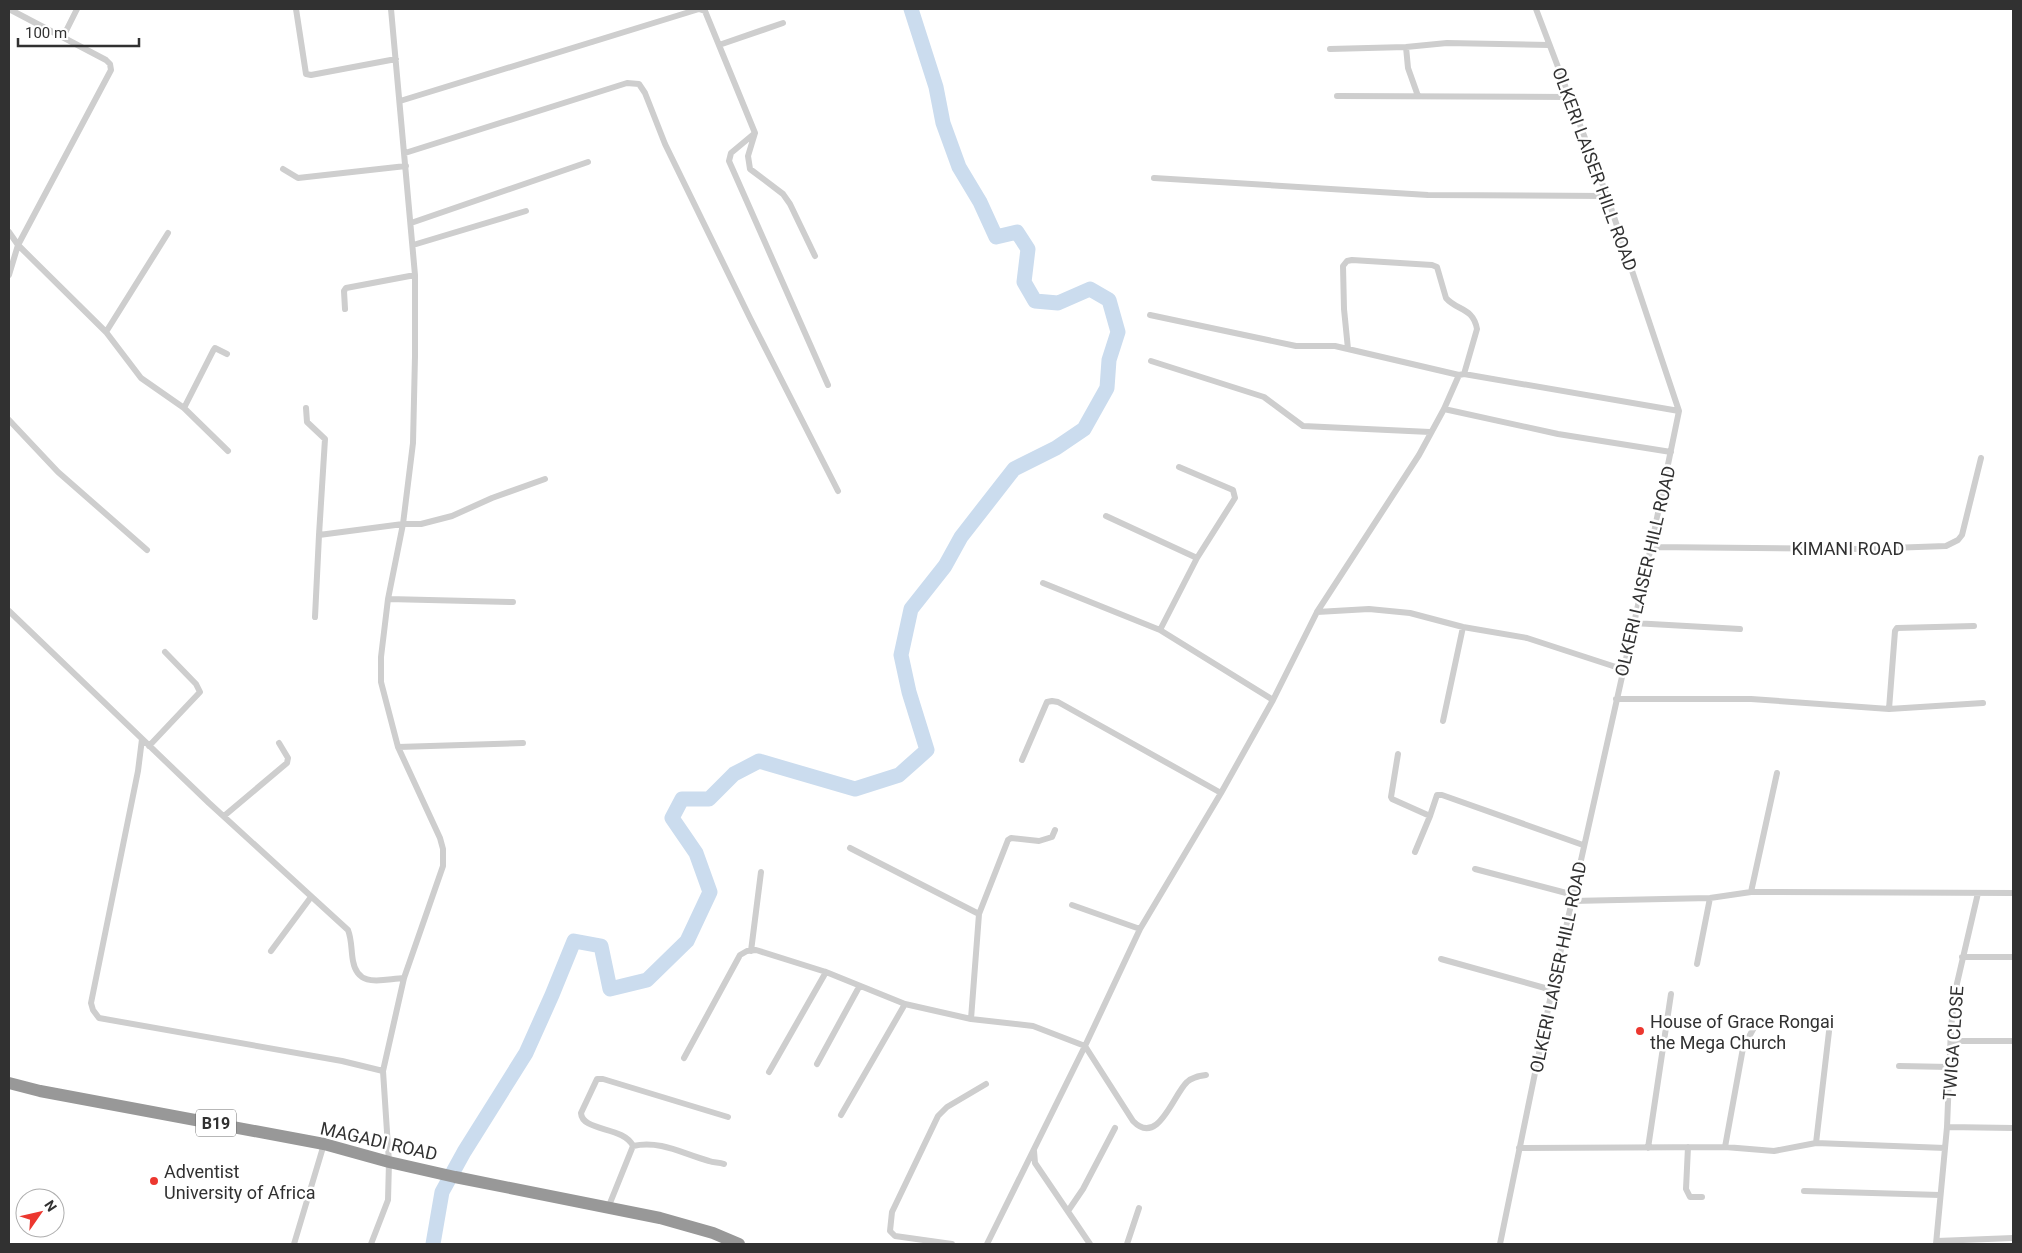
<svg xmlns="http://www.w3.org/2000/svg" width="2022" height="1253" font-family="Roboto,sans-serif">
<rect width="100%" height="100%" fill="#fff"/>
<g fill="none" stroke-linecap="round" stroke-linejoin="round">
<!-- river -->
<path stroke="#cbdcee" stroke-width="15" d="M433,1244L442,1192L464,1152L526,1053L552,995L574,941L601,946L610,989L647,980L687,941L710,892L696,853L672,818L682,799H709L734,774L759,761L855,789L899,775L927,750L909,692L901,655L911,609L945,566L961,537L1014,469L1056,448L1084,429L1107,388L1109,360L1118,332L1109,300L1090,289L1058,303L1035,301L1024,282L1028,249L1017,232L996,237L980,202L959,167L943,123L936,87L911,9"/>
<!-- street -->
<path stroke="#cecece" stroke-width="6" d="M296,9L306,74L311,75L396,59
M699,9L705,11L755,133L731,153L729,161L828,385
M63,37L77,9
M719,45L783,23
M1406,47L1408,68L1418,96
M1330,49L1406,47L1447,43L1549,45
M1337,96L1570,97
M400,101L699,9
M755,133L748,156L750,169L783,194L790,204L815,256
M405,153L627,83L639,84L645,93L665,144L750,318L838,491
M283,169L298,178L406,166
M1154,178L1428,195L1607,196
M411,223L588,162
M9,232L18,245L106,332L141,378L184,408L228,451
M413,245L526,211
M9,275L18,245L111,70L110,64L106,60L9,9
M345,309L344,291L346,288L415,275
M1150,315L1296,346H1335L1459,375L1464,374L1679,411
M106,332L168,233
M1348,349L1344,309L1343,266L1347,261L1352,260L1432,265L1437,267L1446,298C1457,311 1473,307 1477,329L1464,374
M1151,361L1264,397L1303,426L1430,432
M184,408L213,351L215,348L227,354
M306,408L307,422L325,439L319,535
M1444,409L1558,434L1671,452
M9,420L58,472L147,550
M1106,516L1197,558
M1651,547L1862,549L1946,546L1958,540L1962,535L1981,458
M1043,583L1160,630L1273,700
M388,599L513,602
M9,611L209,803L348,930C352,940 351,951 353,961C358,989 383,979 404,978
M1317,612L1369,609L1410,613L1463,627L1527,638L1622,669
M315,617L319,535L403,524H421L452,516L492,498L545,479
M1633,623L1740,629
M1160,630L1197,558L1235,498L1233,490L1179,467
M1616,699H1751L1889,709L1983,703
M1889,709L1895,631L1897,628L1974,626
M1443,721L1463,627
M142,739L138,771L91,1003L93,1010L99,1018L342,1061L383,1071
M149,746L200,692L196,684L165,652
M398,747L523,743
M1398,754L1391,797L1392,799L1430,816L1437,795H1442L1583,845
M1022,760L1047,702L1052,701L1058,702L1221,793
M224,816L287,763L288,758L279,743
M850,848L979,914
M1415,852L1430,816
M1475,869L1574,895
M1751,892L1777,773
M1572,901L1710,898L1751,892L2013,893
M1072,905L1140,929
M271,951L311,897
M751,951L761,872
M1962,957H2013
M1441,959L1552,990
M1697,964L1710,898
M971,1019L979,914L1008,840L1011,838L1039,841L1052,837L1055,830
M1951,1041H2013
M684,1058L740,955L747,951L756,950L826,972L905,1004L971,1019L1033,1026L1085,1046L1133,1121C1158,1147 1173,1095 1187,1082C1192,1077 1199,1076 1206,1075
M817,1064L859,987
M1899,1066L1950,1067
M769,1072L826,972
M841,1115L905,1004
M1947,1127L2013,1128
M1816,1143L1830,1023
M633,1146C661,1140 683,1154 709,1161C714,1163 719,1162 724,1164
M1688,1147L1686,1189L1690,1197H1702
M1725,1147L1743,1048L1758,1020
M1519,1148L1725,1147L1774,1151L1816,1143L1945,1148
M1648,1148L1671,994
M1034,1151L1035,1163L1090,1244
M1804,1191L1940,1195
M608,1208L633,1146C624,1126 582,1132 581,1113L597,1079H603L728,1117
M1068,1211L1083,1189L1115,1128
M1937,1241L2013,1238
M294,1244L324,1144
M371,1244L388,1200L389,1162L383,1071L404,978L443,866V849L440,838L398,747L381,682V657L388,599L403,524L413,443L415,356V275L391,9
M952,1244L895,1236L890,1231L892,1212L938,1116L947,1107L986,1084
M987,1244L1085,1046L1140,929L1221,793L1273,700L1317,612L1419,455L1444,409L1459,375
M1127,1244L1139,1208
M1500,1244L1552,990L1651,547L1679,411L1607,196L1536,9
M1936,1244L1947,1127L1951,1028L1955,992L1978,893"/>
<!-- highway -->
<path stroke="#989898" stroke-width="12" d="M9,1083L40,1091L324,1144L389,1162L455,1177L660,1218L713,1233L739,1244"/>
</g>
<!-- markers -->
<g fill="#ec372f" stroke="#fff" stroke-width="2">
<circle cx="1640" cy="1031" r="5"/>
<circle cx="154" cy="1181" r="5"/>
</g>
<g text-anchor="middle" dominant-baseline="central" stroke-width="5" stroke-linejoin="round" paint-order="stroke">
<!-- shield labels -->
<rect fill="#fff" stroke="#6f6f6f" stroke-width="1" x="196" y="1109.5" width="40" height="27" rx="4"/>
<g font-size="16" font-weight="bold" fill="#313131">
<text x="216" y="1123">B19</text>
</g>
<!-- street labels -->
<g font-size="18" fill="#313131" stroke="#fff">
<text transform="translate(1595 169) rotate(70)">OLKERI LAISER HILL ROAD</text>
<text x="1848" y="548">KIMANI ROAD</text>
<text transform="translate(1645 571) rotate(-77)">OLKERI LAISER HILL ROAD</text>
<text transform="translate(1558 967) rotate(-78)">OLKERI LAISER HILL ROAD</text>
<text transform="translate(1953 1043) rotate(-86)">TWIGA CLOSE</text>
<text transform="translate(379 1141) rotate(13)">MAGADI ROAD</text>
</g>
<!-- poi labels -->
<g font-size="18" fill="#313131" stroke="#fff" text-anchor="start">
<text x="1650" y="1021">House of Grace Rongai<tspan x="1650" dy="21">the Mega Church</tspan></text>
<text x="164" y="1171">Adventist<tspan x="164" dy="21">University of Africa</tspan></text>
</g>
</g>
<!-- border -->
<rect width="2022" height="1253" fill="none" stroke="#313131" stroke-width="20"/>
<!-- north arrow -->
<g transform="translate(40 1213) rotate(56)"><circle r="24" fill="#ffffff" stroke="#adadad"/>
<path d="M0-4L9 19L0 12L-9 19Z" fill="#ec372f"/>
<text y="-8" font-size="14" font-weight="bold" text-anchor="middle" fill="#313131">N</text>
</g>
<!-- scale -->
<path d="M18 38v8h121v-8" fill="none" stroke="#313131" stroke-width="2.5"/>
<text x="25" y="38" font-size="15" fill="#313131" stroke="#ffffff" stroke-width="4" paint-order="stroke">100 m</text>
</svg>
